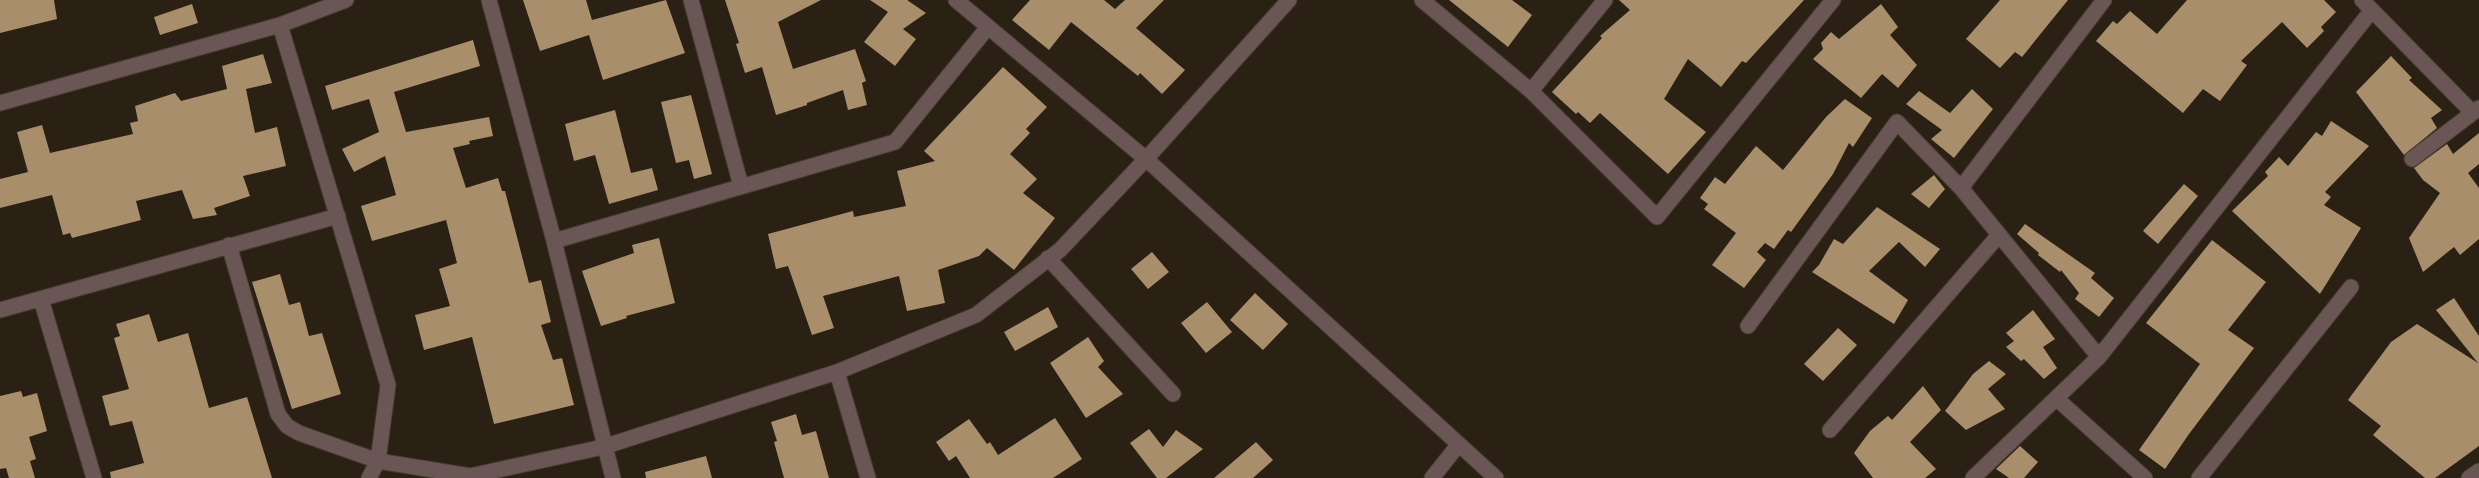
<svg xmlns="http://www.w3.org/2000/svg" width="2479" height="478" font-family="Commissioner,sans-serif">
<rect width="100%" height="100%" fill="#2a2013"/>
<!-- building -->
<path fill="#a98e6c" d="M0,0H54L57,19L0,33Z
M523,0H586L592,20L666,0L685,53L603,80L589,35L540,51Z
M725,0H821L778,22L793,69L855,49L866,81L862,83L867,105L848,110L843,90L807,103V105L776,115L762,67L745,73L736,44L739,43Z
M870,0H907L926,13L903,29L916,39L895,66L864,42L888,12Z
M1030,0H1104L1115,9L1125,0H1164L1136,28L1185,70L1162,94L1140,73L1138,76L1071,22L1049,50L1012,20Z
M1449,0H1512L1532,15L1508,47Z
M1619,0H1804L1746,63L1742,61L1721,87L1688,59L1664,99L1706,132L1668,174L1600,113L1590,123L1578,112L1576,114L1552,92L1602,38L1600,36L1630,10Z
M2000,0H2068L2022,57L2015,52L2000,68L1966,39Z
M2187,0H2324L2336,12L2321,27L2324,31L2307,48L2282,22L2241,61L2247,65L2220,101L2203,89L2183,113L2096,41L2113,21L2117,24L2130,11L2157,34Z
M192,4L198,23L160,35L154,17Z
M1881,4L1898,27L1890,35L1917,65L1898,88L1882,74L1861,98L1813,59L1823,49L1821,43L1831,32L1839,39Z
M473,40L480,66L394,92L406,132L489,117L493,136L469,141L470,144L453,148L466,188L498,178L502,191H505L529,283L541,280L551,322L541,325L553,360L562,358L574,405L494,424L472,337L424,350L415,315L450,306L439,269L457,263L446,220L372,241L361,206L396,195L385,156L354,172L342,149L379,132L369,99L332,110L325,86Z
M263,54L272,83L246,89L255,133L277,127L286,166L243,176L250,196L214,208L217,215L193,219L182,190L136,201L141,220L72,238L70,233L63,235L52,195L0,208V179L28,172L17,132L42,125L50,153L133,134L130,123L138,121L135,106L175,93L181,101L227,89L222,66Z
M2391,56L2412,78L2409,80L2442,110L2431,118L2437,128L2404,155L2356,92Z
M1003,67L1047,107L1026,129L1030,133L1010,154L1037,179L1023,193L1055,218L1014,270L987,248L979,256L938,270L945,303L907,311L899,276L823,296L834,328L812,335L788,266L776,269L768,234L853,211L854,217L906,206L897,171L935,161L924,151Z
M1972,89L1993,109L1954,158L1931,139L1942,130L1906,104L1919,91L1950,113Z
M691,95L712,174L694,179L689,160L676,163L661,102Z
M1845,99L1872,118L1853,147L1849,143L1833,174L1791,232L1788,230L1774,249L1765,243L1757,252L1766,260L1744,288L1712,265L1736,233L1704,209L1708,204L1700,198L1715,177L1725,184L1756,146L1783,170L1826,117Z
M615,110L631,173L652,168L658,190L609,204L595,155L574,161L565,124Z
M2331,121L2369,146L2325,192L2331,197L2324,205L2361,228L2320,294L2232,211L2268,176L2265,172L2279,157L2288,166L2316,132L2322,136Z
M2479,133V164L2468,173L2479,188V239L2460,255L2454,247L2423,272L2409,238L2440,193L2423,180L2414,168L2447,144L2453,154Z
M1934,175L1945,189L1929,208L1911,194Z
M2184,184L2198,196L2158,244L2143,231Z
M1877,207L1940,249L1925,267L1899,242L1869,271L1908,300L1894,324L1812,272L1819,265L1834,239L1843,244Z
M2025,224L2095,273L2091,278L2114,298L2099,317L2075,299L2079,293L2061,270L2060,272L2038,255L2039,253L2017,234Z
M659,238L675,303L626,316L627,318L601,326L582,271L634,253L632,245Z
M2212,240L2266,282L2228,330L2254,348L2189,434L2165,469L2139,450L2200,364L2146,323Z
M1152,252L1169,272L1148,289L1131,269Z
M280,274L289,305L300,302L309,336L322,333L341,394L292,409L252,282Z
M1255,293L1288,324L1263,350L1230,320Z
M2454,298L2479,336V446L2435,478H2425L2373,435L2381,426L2348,400L2391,342L2417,324L2478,363L2436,310Z
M1207,302L1232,332L1206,353L1181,323Z
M1048,307L1058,327L1015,351L1004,332Z
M2033,310L2055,339L2043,347L2057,368L2044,379L2024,359L2021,361L2006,347L2014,341L2006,333Z
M149,314L158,342L188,333L209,408L247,397L272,478H111L110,472L144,463L132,421L110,426L102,396L129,389L114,338L120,336L116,324Z
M1838,328L1857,345L1823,381L1804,364Z
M1088,337L1104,361L1098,367L1123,394L1086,418L1050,363Z
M1989,361L2006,374L1988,389L2005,409L1966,430L1945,411L1973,374Z
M1923,386L1941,410L1910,442L1936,469L1925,478H1873L1854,453L1870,431L1888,416L1892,420Z
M21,391L23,397L37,393L47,431L29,437L36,459L30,461L35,478H9L6,468L0,469V396Z
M796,414L802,435L816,431L829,478H784L774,442L777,441L771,422Z
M1055,418L1082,459L1053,478H970L956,456L949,461L936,442L969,419L987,444L990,442L998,455Z
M1149,429L1163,447L1176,430L1203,449L1166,478H1157L1130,443Z
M1256,442L1273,460L1253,478H1214Z
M2020,446L2038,462L2024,478H2009L1996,469Z
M706,456L712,478H646L645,472Z"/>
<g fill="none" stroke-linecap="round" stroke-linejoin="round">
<!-- minor casing -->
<g stroke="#463c30" stroke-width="17">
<path id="minor" d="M489,0L554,241L613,478
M691,0L741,186
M956,0L1146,159L1496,478
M1422,0L1531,91L1657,217L1833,0
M2362,0L2472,112
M280,25L388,385L378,461L369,478
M1531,91L1605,0
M0,103L280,25L346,0
M2412,159L2479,108
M1961,188L2104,0
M554,241L895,142L988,27
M229,245L278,414L287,426L299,433L378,461L470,476L603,447L837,372L976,315L1060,250L1146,159L1289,0
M1048,258L1173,394
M41,299L94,478
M0,310L338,216
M1748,326L1897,122L1961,188L2099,357
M837,372L868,478
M2057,399L2145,478
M1830,430L1999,235
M1432,478L1459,444
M1973,478L2099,357L2372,10
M2199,478L2351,287
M2469,478L2479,471"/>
</g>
<!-- minor -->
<use href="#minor" stroke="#6a5655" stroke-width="15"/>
</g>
</svg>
